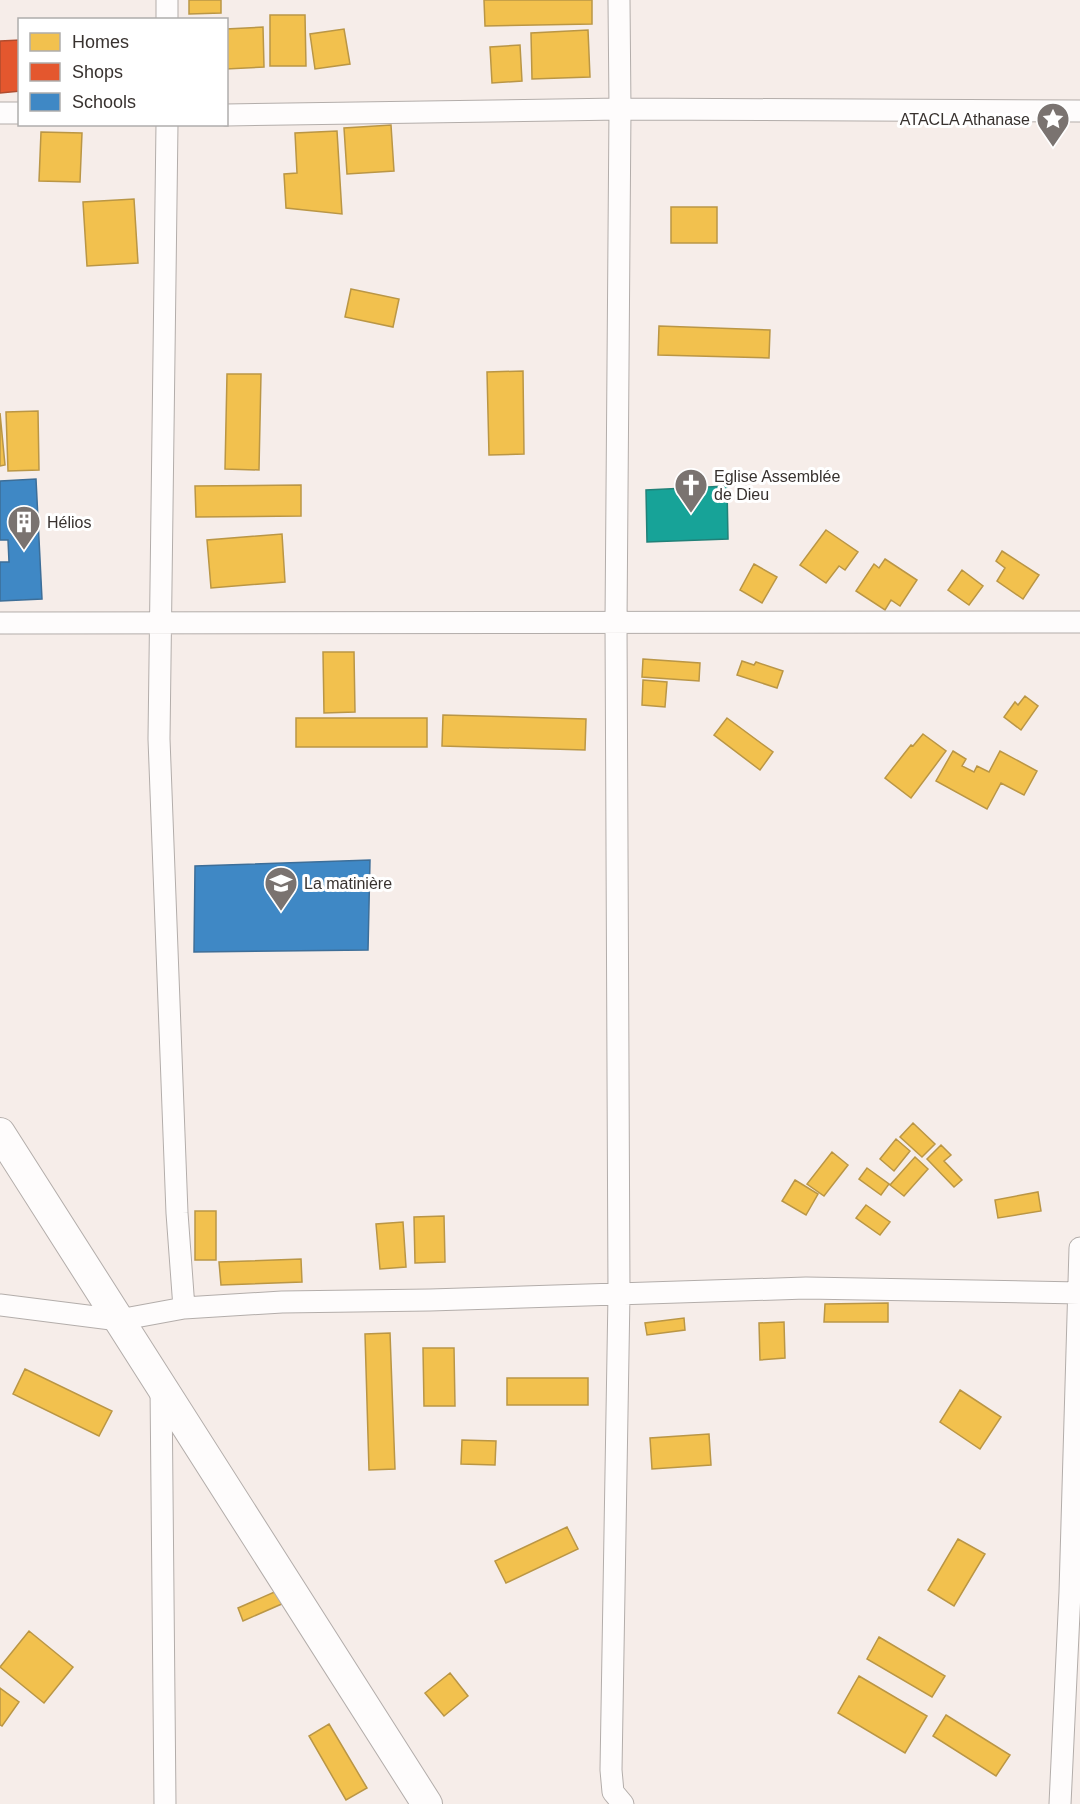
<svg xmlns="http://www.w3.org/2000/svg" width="1080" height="1804" font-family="Helvetica,sans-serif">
<rect width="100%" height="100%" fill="#f6ede9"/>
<!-- homes -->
<path fill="#f2c14e" stroke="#ba9645" stroke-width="1.5" d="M189,0H221V13L189,14Z
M484,0H592V24L485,26Z
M270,15H305L306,66H270Z
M263,27L264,67L226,69V29Z
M344,29L350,64L315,69L310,34Z
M588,30L590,77L532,79L531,33Z
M520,45L522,81L492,83L490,47Z
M391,125L394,171L347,174L344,128Z
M337,131L342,214L286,208L284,174L297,173L295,133Z
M41,132L82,133L80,182L39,181Z
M134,199L138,263L87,266L83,202Z
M671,207H717V243H671Z
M351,289L399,299L393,327L345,317Z
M659,326L770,330L769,358L658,355Z
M523,371L524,454L489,455L487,372Z
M227,374H261L259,470L225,469Z
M38,411L39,470L8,471L6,412Z
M0,413L5,465L0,466Z
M301,485V516L196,517L195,486Z
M826,530L858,552L845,570L839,566L826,583L800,565Z
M282,534L285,582L211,588L207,540Z
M1002,551L1039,575L1023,599L997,581L1005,568L996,561Z
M885,559L917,580L900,606L891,600L885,610L856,591L874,564L879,568Z
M754,564L777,577L762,603L740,590Z
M962,570L983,586L969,605L948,590Z
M323,652H354L355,712L324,713Z
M643,659L700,663L699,681L642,677Z
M742,661L754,665L756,662L783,671L777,688L737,675Z
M643,680L667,682L665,707L642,705Z
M1025,696L1038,706L1021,730L1004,717L1015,702L1018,705Z
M443,715L586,719L585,750L442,746Z
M296,718H427V747H296Z
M727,718L773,752L760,770L714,735Z
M923,734L946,751L911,798L885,778L911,745L913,746Z
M953,751L966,759L962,766L974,772L977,766L989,772L1000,751L1037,771L1024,795L1001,783L987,809L936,781Z
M913,1123L935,1144L922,1157L900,1137Z
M896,1139L910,1151L894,1171L880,1159Z
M941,1145L951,1155L944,1161L962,1180L954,1187L927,1159Z
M832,1152L848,1165L824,1196L807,1184Z
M915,1157L928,1169L904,1196L890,1185Z
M867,1168L889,1184L881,1195L859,1179Z
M795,1180L818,1194L806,1215L782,1201Z
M1038,1192L1041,1211L998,1218L995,1200Z
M866,1205L890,1222L880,1235L856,1218Z
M195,1211H216V1260H195Z
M444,1216L445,1262L415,1263L414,1217Z
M403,1222L406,1267L380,1269L376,1224Z
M301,1259L302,1282L221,1285L219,1262Z
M888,1303V1322H824L825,1304Z
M684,1318L685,1330L647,1335L645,1323Z
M784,1322L785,1358L760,1360L759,1323Z
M390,1333L395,1469L369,1470L365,1334Z
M423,1348H454L455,1406H424Z
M25,1369L112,1411L99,1436L13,1394Z
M507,1378H588V1405H507Z
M960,1390L1001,1417L980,1449L940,1422Z
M709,1434L711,1465L652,1469L650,1438Z
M462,1440L496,1441L495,1465L461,1464Z
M567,1527L578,1549L506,1583L495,1561Z
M958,1539L985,1554L954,1606L928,1590Z
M279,1590L284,1603L243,1621L238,1608Z
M29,1631L73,1667L44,1703L0,1667Z
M879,1637L945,1676L932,1697L867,1659Z
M450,1673L468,1696L444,1716L425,1693Z
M859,1676L927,1716L905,1753L838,1713Z
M0,1688L19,1702L2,1726L0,1725Z
M946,1715L1010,1755L996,1776L933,1736Z
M329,1724L367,1788L346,1800L309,1736Z"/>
<!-- shops -->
<path fill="#e4572e" stroke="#b04c2e" stroke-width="1.5" d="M20,40V91L0,93V41Z"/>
<!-- schools -->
<path fill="#3f88c5" stroke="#3d6e98" stroke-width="1.5" d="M36,479L42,599L0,601V562H9L8,540H0V481Z
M370,860L368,950L194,952L195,866Z"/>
<!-- public -->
<path fill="#17a398" stroke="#218178" stroke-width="1.5" d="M727,486L728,539L647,542L646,490Z"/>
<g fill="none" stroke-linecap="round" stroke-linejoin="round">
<!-- street casing -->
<g stroke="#b3adaa" stroke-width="23">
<path id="street" d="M619,0L620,109L616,623L619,1294L611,1770L613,1792L623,1804
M167,20V0
M0,113H20
M226,115L620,109L1080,111
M167,124L159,739L177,1213L184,1308
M0,623L1080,622
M0,1305L119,1320L184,1308L282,1302L430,1300L806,1288L1080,1293
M161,1386L165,1804
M1060,1804L1070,1592L1080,1248"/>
</g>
<!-- secondary casing -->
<g stroke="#b3adaa" stroke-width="32">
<path id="secondary" d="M0,1133L427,1804"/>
</g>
<!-- street -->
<use href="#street" stroke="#fefcfc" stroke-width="21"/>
<!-- secondary -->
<use href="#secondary" stroke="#fefcfc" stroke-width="30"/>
</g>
<!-- icons -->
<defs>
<g id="sight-pin" transform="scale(1.725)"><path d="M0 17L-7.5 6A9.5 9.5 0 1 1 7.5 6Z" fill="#7a7370" stroke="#fff"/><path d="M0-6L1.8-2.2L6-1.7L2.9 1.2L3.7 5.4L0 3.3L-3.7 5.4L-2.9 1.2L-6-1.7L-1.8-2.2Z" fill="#fff"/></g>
<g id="church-pin" transform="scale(1.725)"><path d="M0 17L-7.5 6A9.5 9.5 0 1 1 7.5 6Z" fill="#7a7370" stroke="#fff"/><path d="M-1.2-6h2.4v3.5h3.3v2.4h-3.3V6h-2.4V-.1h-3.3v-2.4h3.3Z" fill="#fff"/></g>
<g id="building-pin" transform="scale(1.725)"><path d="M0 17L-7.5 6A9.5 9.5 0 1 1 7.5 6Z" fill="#7a7370" stroke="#fff"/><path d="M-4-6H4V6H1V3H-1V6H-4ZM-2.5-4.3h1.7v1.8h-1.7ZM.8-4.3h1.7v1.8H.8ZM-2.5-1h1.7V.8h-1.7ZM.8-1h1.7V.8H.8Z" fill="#fff"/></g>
<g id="school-pin" transform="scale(1.725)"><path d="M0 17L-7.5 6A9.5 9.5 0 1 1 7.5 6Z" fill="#7a7370" stroke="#fff"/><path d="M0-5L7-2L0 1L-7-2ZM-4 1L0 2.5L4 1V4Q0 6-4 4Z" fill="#fff"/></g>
</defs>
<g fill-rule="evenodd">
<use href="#sight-pin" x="1053" y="119"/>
<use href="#church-pin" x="691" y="485"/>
<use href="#building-pin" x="24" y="522"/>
<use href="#school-pin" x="281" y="883"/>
</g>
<g text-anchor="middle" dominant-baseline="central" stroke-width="6" stroke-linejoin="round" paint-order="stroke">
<!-- poi labels -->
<g font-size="16" fill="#38322f" stroke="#fff" text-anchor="start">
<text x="1030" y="119" text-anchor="end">ATACLA Athanase</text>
<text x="714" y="476">Eglise Assemblée<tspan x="714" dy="18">de Dieu</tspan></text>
<text x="47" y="522">Hélios</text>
<text x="304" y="883">La matinière</text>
</g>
</g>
<!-- legend -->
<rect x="18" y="18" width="210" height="108" fill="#ffffff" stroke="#afadac" stroke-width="1.5"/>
<rect x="30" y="33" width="30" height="18" fill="#f2c14e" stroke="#afadac" stroke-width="1.5"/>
<text x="72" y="48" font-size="18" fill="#38322f">Homes</text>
<rect x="30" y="63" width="30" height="18" fill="#e4572e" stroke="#afadac" stroke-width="1.5"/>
<text x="72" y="78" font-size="18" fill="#38322f">Shops</text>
<rect x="30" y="93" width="30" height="18" fill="#3f88c5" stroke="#afadac" stroke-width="1.5"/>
<text x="72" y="108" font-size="18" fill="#38322f">Schools</text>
</svg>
